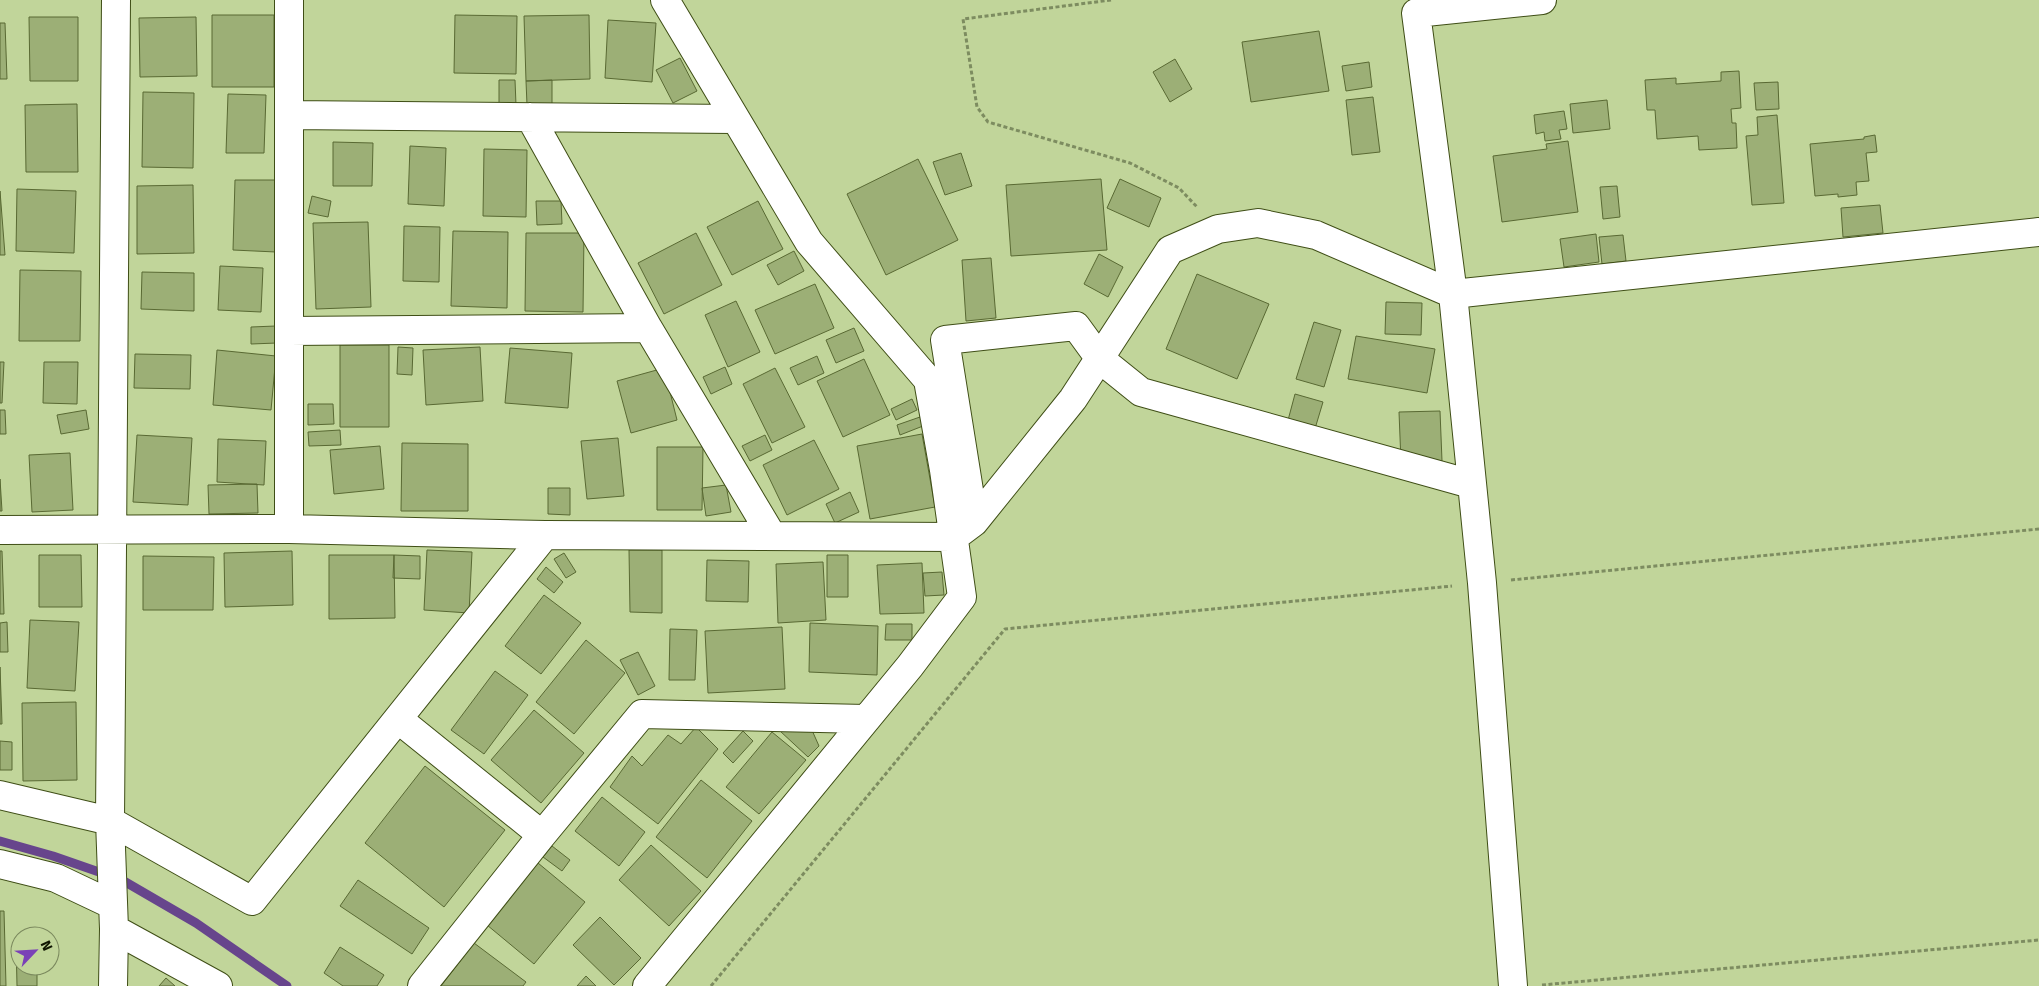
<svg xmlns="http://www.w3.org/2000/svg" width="2039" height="986" font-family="'Fira Sans',sans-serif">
<rect width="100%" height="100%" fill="#c1d59a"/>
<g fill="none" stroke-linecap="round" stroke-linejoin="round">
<!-- stream -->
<path stroke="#67458c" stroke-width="9" d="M0,841L53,856L122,880L196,923L287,986"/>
</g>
<!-- building -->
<path fill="#9caf76" stroke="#596933" d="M212,15H274V87H212Z
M455,15L517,16L516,74L454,73Z
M589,15L590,79L526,81L524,16Z
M29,17H78V81H30Z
M196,17L197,76L140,77L139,18Z
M608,20L656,23L652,82L605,78Z
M0,23H5L7,79H0Z
M1319,31L1329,91L1251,102L1242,42Z
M680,58L697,91L673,103L656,70Z
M1175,59L1192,89L1170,102L1153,72Z
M1369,62L1372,87L1346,91L1342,66Z
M1739,71L1741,108L1731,109L1732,123H1736L1737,148L1699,150L1698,136L1657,139L1655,110H1647L1645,80L1676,78V84L1721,81V72Z
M499,80H515L516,105H499Z
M552,80V105H527L526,81Z
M1778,82L1779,109L1756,110L1754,83Z
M143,92L194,93L193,168L142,167Z
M228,94L266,95L264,153H226Z
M1373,97L1380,152L1352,155L1346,100Z
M1607,100L1610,129L1573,133L1570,104Z
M77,104L78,172H26L25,105Z
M1564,111L1567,129L1559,130L1561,139L1545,141L1544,132L1536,134L1534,115Z
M1777,115L1784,203L1752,205L1746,136L1758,135L1757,117Z
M1875,135L1877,152L1866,153L1869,181L1856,182L1857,195L1838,197V194L1815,196L1810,144L1864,139V137Z
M1568,141L1578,212L1502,222L1493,156L1547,149L1546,144Z
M333,142L373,143L372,186H333Z
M410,146L446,148L444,206L408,204Z
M484,149L527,150L526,217L483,216Z
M961,153L972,186L945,195L933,162Z
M918,159L958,240L886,275L847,194Z
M1101,179L1107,250L1011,256L1006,185Z
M1120,179L1161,198L1149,227L1107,208Z
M235,180H277L276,252L233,250Z
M193,185L194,253L137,254V186Z
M1617,186L1620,217L1603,219L1600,187Z
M17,189L76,191L74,253L16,251Z
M0,191L5,255H0Z
M312,196L331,201L328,217L308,213Z
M536,201H561L562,224L537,225Z
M758,201L783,249L732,275L707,227Z
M1880,205L1883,233L1843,237L1841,208Z
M368,222L371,307L316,309L313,223Z
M404,226L440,227L439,282L403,281Z
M453,231L508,232L507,308L451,306Z
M526,233H584L583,312L525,311Z
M696,233L722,285L664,314L638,263Z
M1596,234L1599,262L1564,267L1560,239Z
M1623,235L1626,261L1602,264L1599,237Z
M794,251L804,271L778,285L767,265Z
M1099,254L1123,267L1108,297L1084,284Z
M991,258L996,318L966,321L962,260Z
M220,266L263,268L261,312L218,310Z
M20,270L81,271L80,341H19Z
M142,272L194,273V311L141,309Z
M1197,274L1269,304L1237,379L1166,349Z
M815,284L834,328L775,354L755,310Z
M736,301L760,352L728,367L705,315Z
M1386,302L1422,303L1421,335L1385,334Z
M1314,322L1341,330L1324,387L1296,379Z
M276,326L277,343L251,344V327Z
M854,328L864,351L836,363L826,340Z
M1356,336L1435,349L1427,393L1348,379Z
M340,345H389V427H340Z
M398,347L413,348L412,375L397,374Z
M480,347L483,401L426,405L423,350Z
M510,348L572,353L568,408L505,403Z
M217,350L276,356L271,410L213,405Z
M135,354L191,355L190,389L134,388Z
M817,356L824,373L798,385L790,368Z
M864,359L890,415L843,437L817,381Z
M0,362H4L2,403H0Z
M44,362H78L77,404L43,403Z
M725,367L732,384L711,394L703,377Z
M664,368L677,420L631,433L617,381Z
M775,368L805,427L772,443L743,384Z
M1295,394L1323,402L1314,432L1287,424Z
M912,399L917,410L896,420L891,409Z
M308,404H333L334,424L308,425Z
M0,410H5L6,434H0Z
M86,410L89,429L61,434L57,415Z
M1440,411L1442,461L1401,462L1399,412Z
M920,417L923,426L900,435L897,425Z
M340,430L341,445L309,446L308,432Z
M922,434L935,507L870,519L857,446Z
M137,435L192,438L188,505L133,502Z
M765,435L772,450L750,461L742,446Z
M618,438L624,496L587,499L581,441Z
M218,439L266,441L264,485L217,482Z
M814,440L839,489L787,515L763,465Z
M402,443L468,444V511H401Z
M380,446L384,489L334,494L330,450Z
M657,447H703L702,510H657Z
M70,453L73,510L32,512L29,455Z
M0,479L2,511H0Z
M257,484L258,513L209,514L208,485Z
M726,485L731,512L706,516L702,488Z
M548,488H570V515L548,514Z
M850,492L859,512L835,523L826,504Z
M427,550L472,552L469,613L424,610Z
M629,550H662V613L630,612Z
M0,551H2L4,614H0Z
M292,551L293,605L225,607L224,553Z
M564,553L576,572L566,578L554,559Z
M39,555H81L82,607H39Z
M329,555H394L395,618L329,619Z
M394,555L420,556V579L393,578Z
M827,555H848V597H827Z
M143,556L214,557L213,610H143Z
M707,560L749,561L748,602L706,601Z
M823,562L826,620L778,623L776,564Z
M922,563L924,613L880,614L877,565Z
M546,567L563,582L554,593L537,579Z
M942,572L944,595L925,596L923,573Z
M544,595L581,623L541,674L505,646Z
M30,620L79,622L75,691L27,688Z
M7,622L8,652H0V623Z
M810,623L878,626L877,675L809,672Z
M886,624H912V640H885Z
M782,627L785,689L708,693L705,631Z
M670,629L697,630L695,680H669Z
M586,640L625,673L574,734L536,702Z
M638,652L655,686L638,695L620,660Z
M0,667L2,724H0Z
M495,671L528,695L484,754L451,730Z
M76,702L77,780L23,781L22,703Z
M534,710L584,753L541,803L491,760Z
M696,727L718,749L658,824L610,787L632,756L642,766L668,735L681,744Z
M811,728L819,746L808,757L780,731Z
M743,731L753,741L733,763L723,753Z
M772,732L806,760L759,814L726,787Z
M0,741L12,742V770H0Z
M425,766L505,830L444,907L365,843Z
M701,780L752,821L707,878L656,837Z
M602,797L645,832L619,866L575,831Z
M651,845L701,891L669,926L619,880Z
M552,846L570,860L562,871L543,857Z
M538,863L585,902L534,964L487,925Z
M358,880L429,928L412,954L340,906Z
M0,911H4L6,986H0Z
M600,917L641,958L614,985L573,945Z
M16,939H20V966H37V986H17Z
M474,943L526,982L523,986H441Z
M340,947L384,975L377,986H343L324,973Z
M586,976L596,986H577Z
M166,978L175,986H159Z"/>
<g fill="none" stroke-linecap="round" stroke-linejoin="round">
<!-- minor casing -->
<g stroke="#3f4e16" stroke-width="30">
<path id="minor" d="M289,115L734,119
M648,328L772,536
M289,331L648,328L530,117
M974,522L945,340L1076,326L1100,359L1141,392L1471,484
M289,529V0
M0,530L289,529L545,535L954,537L974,522L1073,399L1170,250L1218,229L1258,223L1316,235L1453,294L2039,232
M398,719L542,835L422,986
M0,795L110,821L252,901L545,535
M542,835L642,714L866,719
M0,864L56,878L113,905
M114,929L218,986
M113,986L114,929L110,821L116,0
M647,986L910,666L962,597L944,470L928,380L809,242L665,0
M1513,986L1482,583L1453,294L1416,13L1542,0"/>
</g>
<!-- path -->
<path stroke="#7d8c60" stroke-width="3" stroke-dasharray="4 2.5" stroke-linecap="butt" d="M1111,0L963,19L977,107L988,122L1130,163L1179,188L1197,207
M1511,580L2039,529
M1542,985L2039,940
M711,986L1005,629L1452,586"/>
<!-- minor -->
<use href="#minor" stroke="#fff" stroke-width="28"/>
</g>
<!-- north arrow -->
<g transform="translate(35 951) rotate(65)"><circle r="24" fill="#c1d59a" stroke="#7a885d"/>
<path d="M0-4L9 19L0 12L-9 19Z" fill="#7a41b7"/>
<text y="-8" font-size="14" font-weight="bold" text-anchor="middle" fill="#0f1501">N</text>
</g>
</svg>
